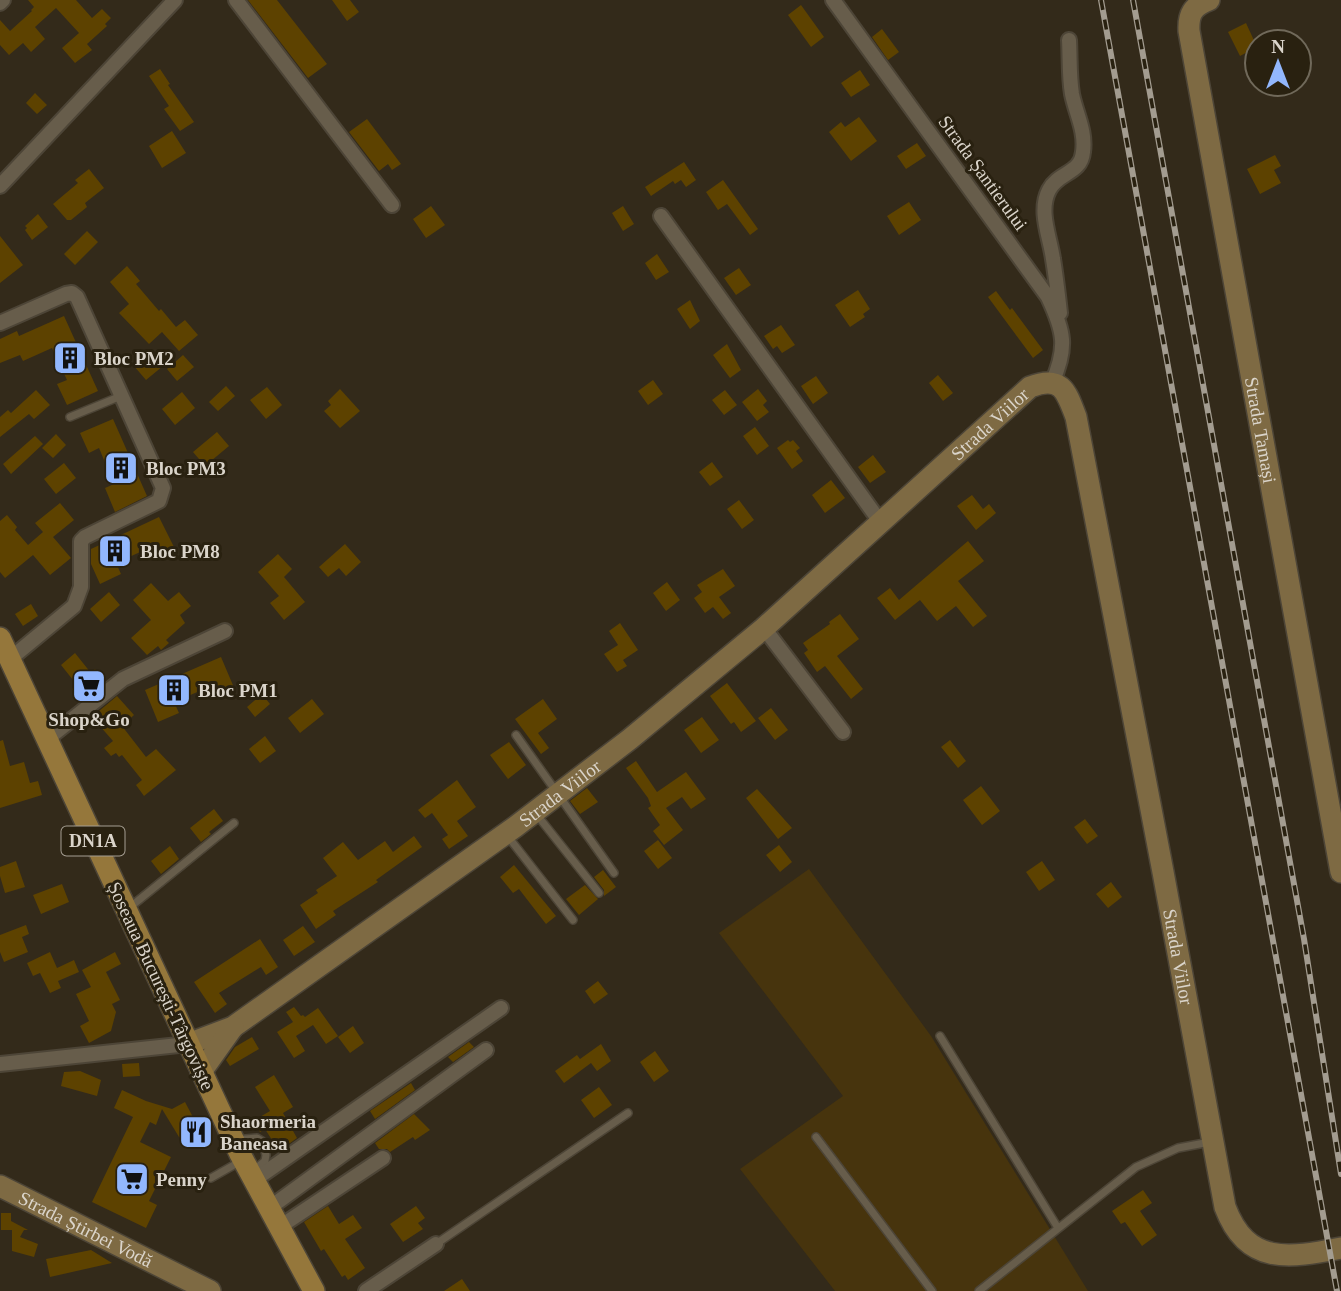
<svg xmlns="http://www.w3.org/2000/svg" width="1341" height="1291" font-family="'Times New Roman',serif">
<rect width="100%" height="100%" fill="#332a1a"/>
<!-- green -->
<path fill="#47340d" d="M809,869L931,1036L1088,1291H835L740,1169L843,1096L719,933Z"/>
<!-- building -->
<path fill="#5d4200" d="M28,0H76L92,18L102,9L111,18L105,24L107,26L87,44L92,50L75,63L62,48L79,33L56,8L35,27L45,39L31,52L23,43L9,55L0,45V20L10,31L32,11L31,10L34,7Z
M248,0H277L327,64L308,78Z
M332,0H350L359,12L347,21Z
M801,5L824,37L811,47L788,15Z
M1246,23L1257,47L1240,56L1228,32Z
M882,29L899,52L888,60L872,37Z
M160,69L170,84L168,85L194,122L180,131L164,109L169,106L149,76Z
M860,70L870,85L851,97L841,83Z
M35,93L47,105L37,114L26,103Z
M859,117L877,141L851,161L829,132L841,122L845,127Z
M367,119L401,164L392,170L388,164L379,171L349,132Z
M172,131L186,153L162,168L149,146Z
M917,143L926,156L906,169L897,156Z
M1275,155L1281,166L1274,170L1281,183L1260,194L1247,169Z
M684,162L696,180L686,187L681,180L675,184L673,181L651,196L645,187Z
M89,169L104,188L85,203L87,207L71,220H67L53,204L78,183L75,180Z
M723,180L758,229L750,235L727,204L718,210L706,192Z
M909,202L921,220L899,235L887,216Z
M431,206L445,225L426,238L413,219Z
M623,206L634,224L623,231L612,213Z
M38,214L48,227L32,240L25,230L27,228L25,226Z
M87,231L98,242L75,265L64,254Z
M0,236L23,265L0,283Z
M657,254L669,272L656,280L645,263Z
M127,266L140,281L136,284L159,311L161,309L176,327L185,320L198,335L179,351L162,332L149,344L119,313L129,304L110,282Z
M739,268L751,285L736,295L724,278Z
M858,290L870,309L863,314L865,317L850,327L835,305Z
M996,291L1010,310L1012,308L1043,350L1033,358L988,297Z
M690,300L700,321L690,329L677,309Z
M64,316L98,391L67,405L57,384L67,380L52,348L23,361L20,355L0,363V339L17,331L19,336Z
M781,325L795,345L782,353L777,346L773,349L764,336Z
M727,344L741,370L730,378L713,355Z
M151,351L163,366L146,380L134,366Z
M183,355L194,367L177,381L167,369Z
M938,375L953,393L943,401L929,383Z
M816,376L828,393L813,404L801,386Z
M653,380L663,394L648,405L638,391Z
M226,386L235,396L218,411L209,402Z
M267,387L282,405L266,419L250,400Z
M340,389L360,411L340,428L324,411L331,405L328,401Z
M758,389L767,401L763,405L769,412L757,421L742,402Z
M36,390L50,405L34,419L29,414L0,437V417L8,410L11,413Z
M725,390L737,405L724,415L712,400Z
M182,392L195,408L175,425L162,409Z
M113,419L147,496L115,512L105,488L114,484L99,448L89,453L80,433Z
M755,427L769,446L757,455L743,436Z
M217,432L229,446L205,466L193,452Z
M56,434L66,445L53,458L42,448Z
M35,436L43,444L11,474L3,464Z
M788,440L790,442L793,440L800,448L796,451L803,461L792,469L777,448Z
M873,455L886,472L870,483L858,467Z
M712,462L723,477L710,486L699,472Z
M64,463L76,478L56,494L44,479Z
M831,480L845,498L825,513L812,495Z
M972,495L983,509L989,504L996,513L976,530L957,506Z
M739,500L754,520L742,529L727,509Z
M60,503L74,520L53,537L71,558L50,575L33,555L5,578L0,572V521L7,515L17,527L15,530L28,545L43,532L35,523Z
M159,517L175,549L154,559L149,548L116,563L121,574L100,584L91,564V549Z
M968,541L984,561L958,581L987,616L973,627L956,606L937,621L920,600L895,620L877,598L890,588L899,600Z
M345,544L361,562L346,576L339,568L328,577L319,567Z
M278,554L292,569L284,577L305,602L284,620L270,603L279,596L258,572Z
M723,569L735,586L719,597L731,613L723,619L713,607L705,613L694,598L702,592L697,585Z
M667,582L680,600L666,611L653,593Z
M151,583L168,601L179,592L191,606L180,615L185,623L166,640L169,643L161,650L158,646L147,655L131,638L151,620L133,600Z
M109,592L120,605L101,622L90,609Z
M31,604L38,616L23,626L15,614Z
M840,614L859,639L837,656L863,689L851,699L825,666L817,672L804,653L808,650L803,643L830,624L829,622Z
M620,623L638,650L623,660L627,666L617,672L604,654L618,645L609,631Z
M75,653L91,673L95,669L105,681L81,700L72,689L77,685L61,665Z
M221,657L235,690L214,699L209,687L174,702L179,713L158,722L145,690Z
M727,683L756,721L741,732L734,722L731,724L710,696Z
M262,694L270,704L255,717L247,707Z
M117,696L134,715L122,726L146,757L156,749L176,770L144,796L136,785L142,780L122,755L119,757L116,753L111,756L104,748L113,741L92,717Z
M312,699L324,714L300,733L288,718Z
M543,699L557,719L538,733L549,748L541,754L515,719Z
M771,708L788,730L775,740L758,718Z
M702,717L719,740L701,753L684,730Z
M265,736L276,751L260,763L249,749Z
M3,740L10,766L24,762L30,783L38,781L42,795L0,808V741Z
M950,740L966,761L958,768L941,747Z
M509,742L526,765L508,779L490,755Z
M636,761L657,792L686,772L706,799L691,809L682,797L666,808L683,830L664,845L653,831L660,825L648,808L651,806L648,798L626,768Z
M457,780L476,807L457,821L468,836L449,849L442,839L448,835L432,813L425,818L418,810Z
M981,786L1000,811L982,825L963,800Z
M587,788L598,802L580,814L570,801Z
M757,789L792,828L778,839L746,798Z
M214,809L223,821L209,832L211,834L201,842L190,828Z
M1085,819L1098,836L1087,844L1074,827Z
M414,836L422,847L376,880L378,882L333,911L336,915L316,929L300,905L318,893L316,890L337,876L323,858L343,842L358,860L385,841L393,852Z
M658,840L672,858L658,869L644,851Z
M779,845L792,862L780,872L766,855Z
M170,846L179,859L161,874L151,861Z
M16,861L25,887L5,893L0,876V867Z
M1042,861L1055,880L1039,891L1026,872Z
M514,865L556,916L546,924L519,889L513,893L500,877Z
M603,870L616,887L604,896V890L594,877Z
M1111,882L1122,897L1108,908L1096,894Z
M62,884L69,902L41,914L33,895Z
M585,885L598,899L579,915L566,899Z
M26,925L29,934L22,937L28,952L4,962L0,952V935Z
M303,926L315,942L294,956L283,940Z
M260,939L278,967L266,975L261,967L219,993L227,1004L215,1013L194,982Z
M50,952L57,968L74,960L79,972L58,981L61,988L50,993L40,973L33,976L27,963Z
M115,952L121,964L106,972L120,1000L112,1004L116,1012L111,1031L89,1043L80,1026L89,1021L76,994L91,987L82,970Z
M598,981L608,994L594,1004L585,991Z
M294,1007L301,1016L303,1015L305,1017L318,1008L338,1036L326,1044L313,1025L296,1036L305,1051L294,1058L277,1032L293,1022L286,1012Z
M353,1026L364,1043L350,1053L338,1037Z
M252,1037L259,1049L230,1066L226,1060L235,1047Z
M469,1042L474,1047L453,1062L448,1057Z
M601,1044L611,1061L597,1071L591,1063L564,1083L555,1071L577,1055L580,1059Z
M655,1051L669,1071L654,1082L640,1062Z
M139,1063L140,1076L123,1077L122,1064Z
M80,1071L101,1080L97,1096L61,1086L64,1072Z
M274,1075L293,1107L283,1113L297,1138L279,1151L265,1129L260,1132L253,1121L270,1111L255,1087Z
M411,1083L415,1090L375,1119L370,1111Z
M599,1087L612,1105L594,1118L581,1100Z
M122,1090L146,1101L172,1109L185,1102L204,1138L191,1145L179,1137L162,1109L156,1125L150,1122L140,1142L171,1157L149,1201L157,1205L146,1228L92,1202L133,1117L114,1108Z
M414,1114L430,1130L415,1140L413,1137L390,1152L387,1149H379L375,1143Z
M1143,1190L1152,1203L1140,1211L1157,1235L1142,1246L1125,1222L1121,1224L1112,1211Z
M328,1206L339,1224L353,1215L362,1228L345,1239L365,1268L348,1280L345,1275L342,1277L324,1249L321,1251L304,1222Z
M416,1206L425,1218L418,1223L423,1229L403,1242L390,1224Z
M1,1213H11V1221L28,1230H24L20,1237L38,1244L34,1257L12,1251V1230H1Z
M91,1250L112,1263L50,1277L46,1259Z
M462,1279L470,1291H444Z"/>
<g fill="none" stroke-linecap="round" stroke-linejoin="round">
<!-- lane casing -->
<g stroke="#4d4537" stroke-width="10">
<path id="lane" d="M70,417L121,396
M516,735L614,873
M537,815L599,893
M506,834L573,920
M129,908L234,823
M940,1036L1058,1228
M816,1137L932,1291
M235,1140L257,1138L262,1141L266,1155L265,1161L253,1171
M211,1178L241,1161
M436,1244L628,1113
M979,1291L1136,1167L1178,1148L1210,1142"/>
</g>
<!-- street casing -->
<g stroke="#4d4537" stroke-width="18">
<path id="street" d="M236,0L392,205
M833,0L1048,297C1064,331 1068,347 1052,383
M0,3L3,0
M0,186L175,0
M661,216L881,523
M1060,313C1058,295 1056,277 1053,259C1050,237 1038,211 1049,190C1058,172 1081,174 1083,152C1086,131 1076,114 1072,94C1069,76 1070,58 1069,40
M0,323L66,294L72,293L77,297L163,488L159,501L85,537L81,541V587L74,606L10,659
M764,628L843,732
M46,740L123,679L225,631
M0,1064L188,1044
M253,1181L501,1008
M268,1209L486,1050
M278,1228L383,1158
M366,1291L436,1244"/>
</g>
<!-- secondary casing -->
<g stroke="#4d4537" stroke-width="24">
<g id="secondary">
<path id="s1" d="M1209,0C1193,6 1188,14 1189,31L1341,872"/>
<path id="s2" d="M188,1044L233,1027L515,827L630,739L764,628L1030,387C1061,375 1066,390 1076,417L1163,872L1225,1207C1247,1266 1289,1258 1341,1248"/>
<path d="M201,1072L233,1027"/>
<path id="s3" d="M0,1186L210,1291"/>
</g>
</g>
<!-- primary casing -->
<g stroke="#4d4537" stroke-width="24">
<path id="primary" d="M0,638L240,1154L314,1291"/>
</g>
<!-- lane -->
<use href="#lane" stroke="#675d4b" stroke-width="7"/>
<!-- street -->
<use href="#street" stroke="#675d4b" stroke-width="14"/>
<!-- secondary -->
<use href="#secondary" stroke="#7e6a43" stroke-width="21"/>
<!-- primary -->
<use href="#primary" stroke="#95773b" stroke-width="21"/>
<!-- rail casing -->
<g stroke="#a39c90" stroke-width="6">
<path id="rail" d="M1101,0L1337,1291
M1133,0L1304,939L1341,1174"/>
</g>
<!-- rail -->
<use href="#rail" stroke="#292110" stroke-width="3.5" stroke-dasharray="10" stroke-linecap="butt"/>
</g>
<!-- icons -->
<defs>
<g id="building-square" transform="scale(1.75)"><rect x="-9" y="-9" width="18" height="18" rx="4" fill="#92b7fd" stroke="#292110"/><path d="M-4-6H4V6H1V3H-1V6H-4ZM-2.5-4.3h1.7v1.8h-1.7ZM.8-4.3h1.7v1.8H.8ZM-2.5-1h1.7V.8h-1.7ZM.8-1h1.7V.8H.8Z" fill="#111"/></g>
<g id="supermarket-square" transform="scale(1.75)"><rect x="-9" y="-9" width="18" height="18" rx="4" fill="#92b7fd" stroke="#292110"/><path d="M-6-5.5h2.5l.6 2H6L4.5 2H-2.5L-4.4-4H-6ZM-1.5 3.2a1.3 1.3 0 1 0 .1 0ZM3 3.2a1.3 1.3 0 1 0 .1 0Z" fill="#111"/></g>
<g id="restaurant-square" transform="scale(1.75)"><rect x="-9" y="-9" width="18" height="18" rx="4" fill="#92b7fd" stroke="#292110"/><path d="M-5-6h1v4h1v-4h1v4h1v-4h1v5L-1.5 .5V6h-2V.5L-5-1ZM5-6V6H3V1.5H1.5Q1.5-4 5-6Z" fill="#111"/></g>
</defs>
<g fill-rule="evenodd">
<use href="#building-square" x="70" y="358"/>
<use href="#building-square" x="121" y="468"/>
<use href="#building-square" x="115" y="551"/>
<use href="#supermarket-square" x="89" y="686"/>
<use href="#building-square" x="174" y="690"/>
<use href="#restaurant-square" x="196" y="1132"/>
<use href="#supermarket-square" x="132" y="1179"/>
</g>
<g text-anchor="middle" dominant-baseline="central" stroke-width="6" stroke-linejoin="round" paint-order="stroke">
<!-- shield labels -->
<rect fill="#292110" stroke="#a59e92" stroke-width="2" x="61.5" y="826.5" width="63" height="29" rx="5"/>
<g font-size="18" font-weight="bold" fill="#dad4ca">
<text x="93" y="841">DN1A</text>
</g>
<!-- street labels -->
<g font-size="19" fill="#dad4ca" stroke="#292110">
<text transform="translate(983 173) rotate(54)">Strada Șantierului</text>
<text stroke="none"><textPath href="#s2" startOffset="1017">Strada Viilor</textPath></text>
<text stroke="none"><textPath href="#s1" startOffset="446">Strada Tamași</textPath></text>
<text stroke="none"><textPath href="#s2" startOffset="450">Strada Viilor</textPath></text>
<text stroke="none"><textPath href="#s2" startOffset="1687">Strada Viilor</textPath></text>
<text transform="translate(161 986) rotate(65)">Șoseaua București-Târgoviște</text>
<text stroke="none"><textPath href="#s3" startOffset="96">Strada Știrbei Vodă</textPath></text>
</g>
<!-- poi labels -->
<g font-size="19" font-weight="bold" fill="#dad4ca" stroke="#292110" text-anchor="start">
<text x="94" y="358">Bloc PM2</text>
<text x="146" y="468">Bloc PM3</text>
<text x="140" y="551">Bloc PM8</text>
<text x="198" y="690">Bloc PM1</text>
<text x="89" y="719" text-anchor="middle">Shop&amp;Go</text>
<text x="220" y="1121">Shaormeria<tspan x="220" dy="22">Baneasa</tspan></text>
<text x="156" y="1179">Penny</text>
</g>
</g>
<!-- north arrow -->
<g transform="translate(1278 63)"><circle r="33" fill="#292110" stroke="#70695a" stroke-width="2"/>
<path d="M0-5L12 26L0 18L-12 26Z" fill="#92b7fd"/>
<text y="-10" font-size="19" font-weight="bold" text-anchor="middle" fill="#dad4ca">N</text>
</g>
</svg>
